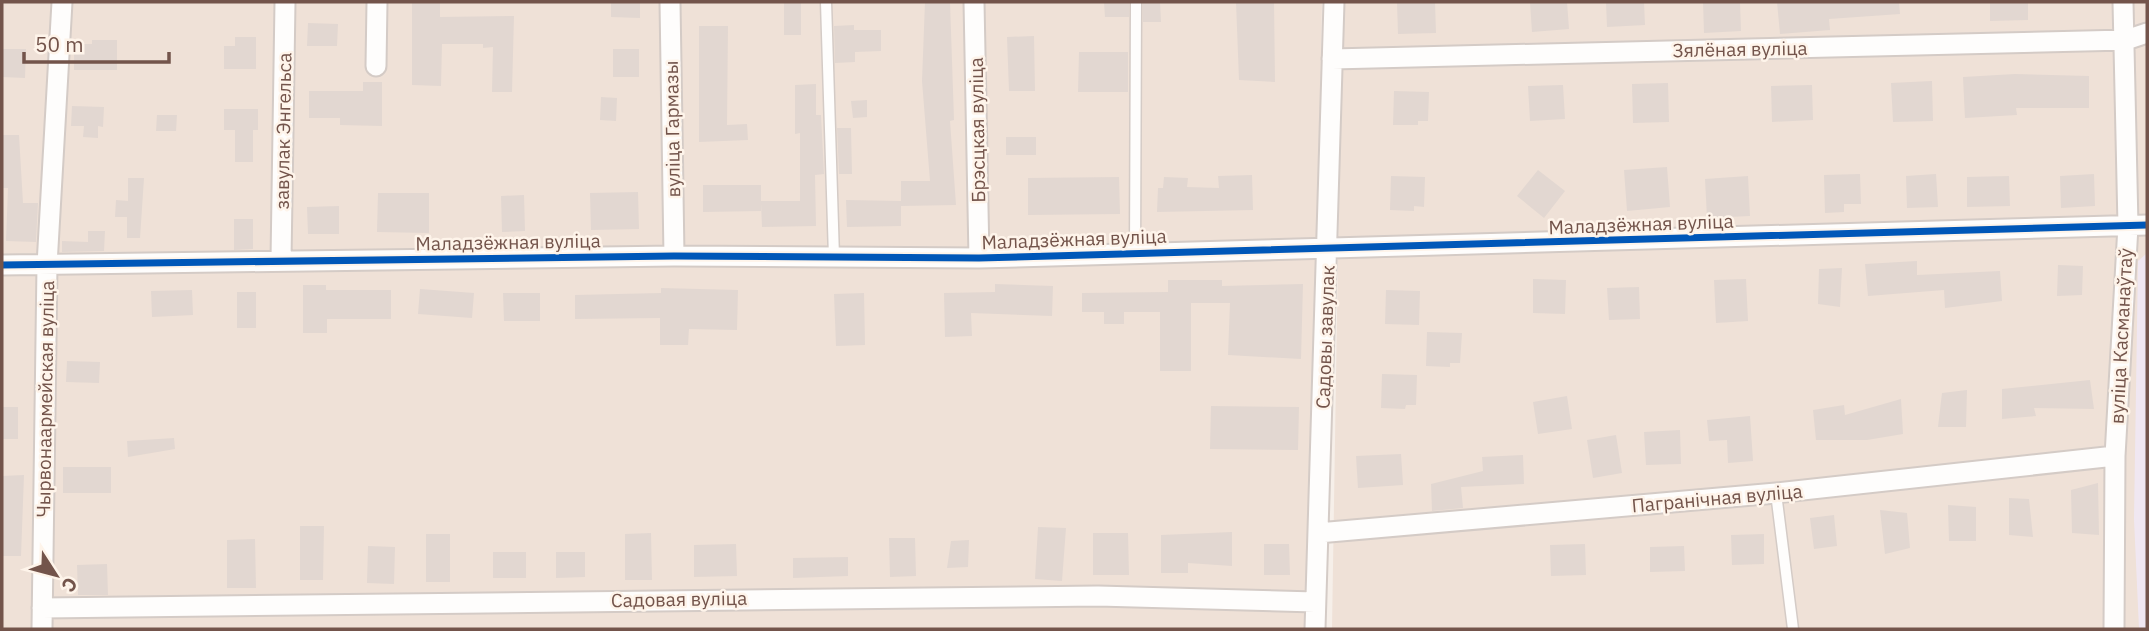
<svg xmlns="http://www.w3.org/2000/svg" width="2149" height="631" font-family="'IBM Plex Sans',sans-serif">
<rect width="100%" height="100%" fill="#f6efe9"/>
<!-- residential -->
<path fill="#efe1d7" d="M2,2H1322L1311,629H2Z
M1342,2H2147V629H1332Z"/>
<!-- education -->
<path fill="#f0e7f1" d="M2147,253V629H2139L2134,519L2138,261Z"/>
<!-- building -->
<path fill="#e2d7d1" d="M440,2V17L514,16L512,92H492L493,47L483,48V44H442L441,86L412,85V3Z
M611,2H640V18L611,17Z
M784,2H801V35H784Z
M925,2H950L954,120L950,121L956,205L901,206V226L847,227L846,200L901,201V181H930L922,81Z
M1104,2H1129V17H1105Z
M1143,2H1160L1161,22H1143Z
M1236,2H1274L1275,82L1239,80Z
M1397,2H1435L1436,33L1398,34Z
M1530,2H1567L1569,29L1532,32Z
M1606,2H1644L1645,25L1607,27Z
M1703,2H1740L1741,31L1704,33Z
M1777,2H1899L1900,14L1829,19L1830,30L1780,34Z
M1990,2H2028V20L1990,21Z
M308,23L338,24L337,46H307Z
M854,25V30H881V51L855,52V62L835,63L834,26Z
M699,26H728L727,125L747,124L748,140L699,142Z
M1034,36L1035,91H1009L1007,37Z
M235,37H256V69H224V46H235Z
M92,40H117V70H74V44H92Z
M2,49H26L25,78L2,77Z
M613,49H639V77H613Z
M1079,52H1128V92H1078Z
M2015,74L2089,76V108H2016L2017,115L1965,118L1963,77Z
M1932,81L1933,121L1893,122L1891,83Z
M363,82H382V126L340,125V118H309V91H363Z
M1668,83L1669,122L1633,123L1632,84Z
M816,84V115H821L824,174L815,175L816,226L762,227L761,203V211L703,212V185H761V201H800V133L795,134V85Z
M1563,85L1565,119L1530,121L1528,86Z
M1812,85L1813,120L1772,122L1771,86Z
M1394,91L1429,92L1428,121H1418V125H1393Z
M601,97L617,98L616,121L600,120Z
M867,100V117L853,118L851,101Z
M72,106L104,107L103,127L98,126V138L83,137L84,126H71Z
M224,109H258V130H253V162H235V130H224Z
M157,115H177L176,131H156Z
M837,128H851L852,174H839Z
M2,135H19L23,203H38L36,242L6,241L8,188H2Z
M1006,137H1036V155H1006Z
M1667,167L1670,207L1627,211L1624,170Z
M1538,170L1565,191L1544,218L1517,196Z
M1860,174L1861,204H1844V212L1825,213L1824,175Z
M1936,174L1938,207L1907,208L1906,176Z
M2094,174L2095,206L2061,208L2060,176Z
M1252,175L1253,210L1157,212L1158,188H1163L1164,177L1188,178L1187,187L1219,188L1218,176Z
M1391,176L1425,177L1424,207L1414,206V211L1390,210Z
M1748,176L1750,216L1707,218L1705,179Z
M2009,176L2010,206L1967,207V177Z
M1119,177L1120,214L1028,215V178Z
M128,178H144L140,238H127V217H115L116,200L128,201Z
M638,192L639,229L591,230L590,193Z
M378,193H429V233L377,232Z
M524,195L525,231L502,232L501,196Z
M339,206V234H308L307,207Z
M234,219H253V249L234,250Z
M88,231H105L104,251L62,252V241L88,242Z
M1917,261V275L2000,271L2002,301L1945,308L1944,290L1868,296L1865,264Z
M2058,265L2083,266L2082,295L2057,296Z
M1842,268L1840,307L1818,304L1819,269Z
M1533,279L1566,280L1565,314L1533,313Z
M1746,279L1748,321L1716,323L1714,280Z
M1168,280H1222V286L1303,284L1301,359L1228,355L1230,303H1191V371H1160V312H1124V324H1104V312H1082V293L1168,292Z
M995,284L1053,286L1052,316L971,313L972,336L945,337L944,293L995,292Z
M303,285H326V290H391V319H327V333H303Z
M1639,287L1640,319L1609,320L1607,288Z
M661,288L738,290L737,330L689,329L688,345H660V318L575,319V295L661,293Z
M420,289L474,293L472,318L418,314Z
M192,290L193,315L152,317L151,291Z
M1386,290L1420,291L1419,325L1385,324Z
M237,292H256V328H237Z
M503,293H540V321H504Z
M864,293L865,345L836,346L834,294Z
M1427,332L1462,333L1460,363H1450V367L1426,366Z
M67,361L100,362L99,383L66,382Z
M1382,374L1417,375L1416,405H1406L1405,409L1381,408Z
M2090,380L2094,409L2034,408L2036,416L2002,419V389Z
M1967,390L1966,427H1938L1942,393Z
M1567,396L1572,429L1538,434L1533,402Z
M1901,399L1903,434L1867,440H1816L1813,410L1844,405L1845,415Z
M1211,406L1299,407L1298,450L1210,449Z
M2,407H18V439H2Z
M1750,416L1753,461L1728,463L1727,440L1709,441L1707,420Z
M1680,430L1681,464L1646,465L1644,432Z
M1616,435L1622,473L1593,478L1587,440Z
M174,438L175,449L128,457L127,441Z
M1401,454L1403,485L1358,488L1356,456Z
M1523,455L1524,484L1461,487L1463,508L1432,511L1431,484L1483,471L1482,457Z
M63,467H111V493H63Z
M24,475L21,556H2V476Z
M2098,483L2099,535L2072,533L2071,490Z
M2009,498L2029,499L2033,537L2009,535Z
M1948,505L1976,507V541H1949Z
M1880,510L1907,513L1910,548L1885,554Z
M1834,515L1837,546L1814,549L1810,518Z
M300,526H324L323,580H300Z
M1038,527L1066,528L1062,581L1035,579Z
M1232,532V566L1188,563V573H1161V535Z
M651,533L652,580H625V534Z
M1093,533H1128L1129,575H1093Z
M426,534H450V582H426Z
M1764,534V564L1732,565L1731,535Z
M889,538H915L916,576L890,577Z
M255,539L256,588H227V540Z
M969,540L968,567L947,568L951,541Z
M736,544L737,576L694,577V545Z
M1264,544H1289L1290,575H1264Z
M1585,544L1586,575L1551,576L1550,545Z
M368,546L395,547L394,584L367,583Z
M1684,546L1685,571L1650,572V547Z
M493,552H526V578H493Z
M556,552H585V577L556,578Z
M848,557V576L793,578V558Z
M107,564L108,595H78L77,565Z"/>
<g fill="none" stroke-linecap="round" stroke-linejoin="round">
<!-- lane casing -->
<g stroke="#d4cbc6" stroke-width="13">
<path id="lane" d="M826,2L834,257
M1135,252L1136,2
M1776,493L1793,629"/>
</g>
<!-- street casing -->
<g stroke="#d4cbc6" stroke-width="23">
<path id="street" d="M670,2L674,256
M974,2L979,258
M1332,59L2126,40L2147,33
M376,66L377,2
M281,260L285,2
M2,265L674,256L979,258L2147,225
M1318,533L1776,493L2115,456
M42,608L1098,596L1315,602
M42,629L47,265L62,2
M1315,629L1334,2
M2114,629L2115,456L2128,226L2123,2"/>
</g>
<!-- lane -->
<use href="#lane" stroke="#fefdfc" stroke-width="10"/>
<!-- street -->
<use href="#street" stroke="#fefdfc" stroke-width="19"/>
<!-- cycleway casing -->
<g stroke="#fef4ea" stroke-width="11">
<path id="cycleway" d="M2,265L674,256L979,258L2147,225"/>
</g>
<!-- cycleway -->
<use href="#cycleway" stroke="#0057b8" stroke-width="7"/>
</g>
<g text-anchor="middle" dominant-baseline="central" stroke-width="5" stroke-linejoin="round" paint-order="stroke">
<!-- street labels -->
<g font-size="19" fill="#73544b" stroke="#fef4ea">
<text transform="translate(1740 49) rotate(-1)">Зялёная вуліца</text>
<text transform="translate(672 129) rotate(-91)">вуліца Гармазы</text>
<text transform="translate(977 130) rotate(-91)">Брэсцкая вуліца</text>
<text transform="translate(283 131) rotate(-89)">завулак Энгельса</text>
<text transform="translate(1641 224) rotate(-2)">Маладзёжная вуліца</text>
<text transform="translate(1074 239) rotate(-2)">Маладзёжная вуліца</text>
<text transform="translate(508 242) rotate(-1)">Маладзёжная вуліца</text>
<text transform="translate(2121 336) rotate(-87)">вуліца Касманаўтаў</text>
<text transform="translate(1325 337) rotate(-88)">Садовы завулак</text>
<text transform="translate(45 399) rotate(-89)">Чырвонаармейская вуліца</text>
<text transform="translate(1717 498) rotate(-5)">Пагранічная вуліца</text>
<text transform="translate(679 599) rotate(-1)">Садовая вуліца</text>
</g>
</g>
<!-- border -->
<rect width="2149" height="631" fill="none" stroke="#73544b" stroke-width="7"/>
<!-- north arrow -->
<g transform="translate(56 575) rotate(126)" stroke="#fef4ea" stroke-width="5" paint-order="stroke">
<path d="M0-5L12 26L0 18L-12 26Z" fill="#73544b"/>
<text y="-10" font-size="19" font-weight="bold" text-anchor="middle" fill="#73544b">С</text>
</g>
<!-- scale -->
<path d="M24 52v10h145v-10" fill="none" stroke="#73544b" stroke-width="3.5"/>
<text x="35" y="52" font-size="21" fill="#73544b" stroke="#fef4ea" stroke-width="5" paint-order="stroke">50 m</text>
</svg>
